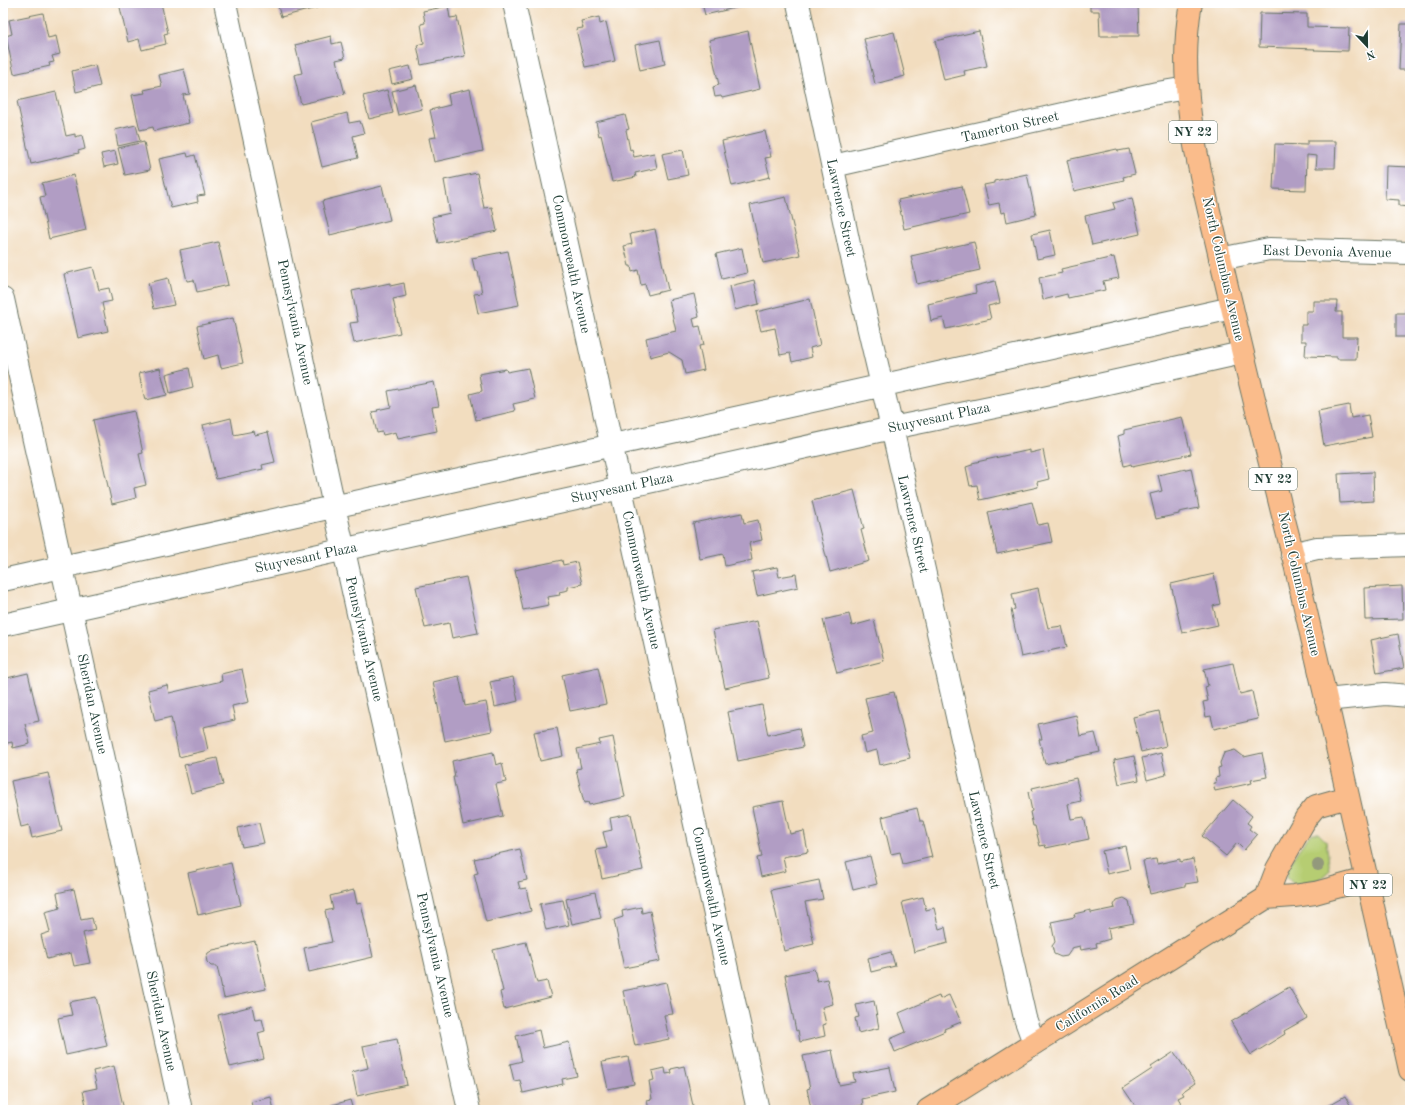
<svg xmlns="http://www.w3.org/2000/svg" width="1413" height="1113" font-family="'Old Standard TT',serif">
<rect width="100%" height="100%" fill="#fff"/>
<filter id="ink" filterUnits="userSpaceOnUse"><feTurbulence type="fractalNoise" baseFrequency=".025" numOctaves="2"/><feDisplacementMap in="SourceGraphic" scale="8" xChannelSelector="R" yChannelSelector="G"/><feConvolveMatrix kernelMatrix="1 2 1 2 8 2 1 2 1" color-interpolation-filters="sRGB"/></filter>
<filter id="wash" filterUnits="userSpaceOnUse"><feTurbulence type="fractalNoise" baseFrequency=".012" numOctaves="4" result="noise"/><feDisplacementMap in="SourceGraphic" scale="16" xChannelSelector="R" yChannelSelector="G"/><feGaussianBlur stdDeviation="0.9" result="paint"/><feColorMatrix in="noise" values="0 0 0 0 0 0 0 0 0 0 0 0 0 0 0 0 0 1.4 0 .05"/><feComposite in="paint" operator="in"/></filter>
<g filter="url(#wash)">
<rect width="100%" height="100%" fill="#f2ddbf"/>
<!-- green -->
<path fill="#b6cd72" stroke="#6a8553" d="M1313,833H1318L1326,841L1330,870L1320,879L1294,884C1290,881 1287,878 1287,874C1288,863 1304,840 1313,833Z"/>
<g id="blocks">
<!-- building -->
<path fill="#b19dc4" d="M119,3H161L168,33L164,34L166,44L142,50L139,39L128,42Z
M277,3H328V5L281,17Z
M702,3H742L743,6L705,15Z
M1090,3H1138L1139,36H1100L1099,11H1090Z
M448,6L450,18L457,17L465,56L421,65L417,45L424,43L421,24L425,23L423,11Z
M43,13L48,38L56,36L60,54L52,56L54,62L49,63L50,66L14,74L6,36L12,34L9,20Z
M1260,13L1307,14V27L1349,28L1348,51L1314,50L1315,49L1259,47Z
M599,17L600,24L606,22L615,61L585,67L576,29L583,28L581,21Z
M1401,24H1410V70H1399Z
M748,31L760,89L722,98L721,96L715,97L713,87L719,85L709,40Z
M979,31L987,66L964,71L965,75L944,80L935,41Z
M894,32L905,76L875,84L864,39Z
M331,36L332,44L341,42L345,58L336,60L345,94L301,104L294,75L302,73L295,45Z
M660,40L665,64L640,70L635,45Z
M95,65L100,86L76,92L72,71Z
M410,66L413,79L392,84L389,71Z
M184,69L190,94L183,95L189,123L154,131L153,127L140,130L132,95L145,93L144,90L162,86L159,75Z
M416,85L422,109L398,115L392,91Z
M470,89L483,151L434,162L429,138L436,137L430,110L450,105L448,94Z
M387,90L393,113L369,119L363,96Z
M56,92L66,136L75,134V137L82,135L85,149L78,151L79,153L31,164L17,101Z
M347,113L349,123L360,121L364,133L353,136L358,158L322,167L311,122Z
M625,115L629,129L626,130L630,150L632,149L634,157L654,153L657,168L635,173L636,177L612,182L601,135L599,136L596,122Z
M136,125L140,141L118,146L115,130Z
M765,131L771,157L765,158L770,177L732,186L722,141Z
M1307,141H1336L1335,168H1316L1317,156L1307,155L1306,190L1273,189L1275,144L1307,145Z
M144,142L150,170L125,175L118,148Z
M1117,149L1118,151L1129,149L1135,174L1123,177L1124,180L1074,191L1067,160Z
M683,150L688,175L668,179L662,154Z
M115,151L118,164L104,167L101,154Z
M187,153L188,157L195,155L205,195L197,196L198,202L171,208L159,159Z
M1386,166L1410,167V207L1399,206V200L1385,199Z
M477,173L484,208L492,207L497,231L438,243L432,217L450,213L444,180Z
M1027,174L1036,215L1007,222L1005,212L1001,213L999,203L989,205L984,185L994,183V181Z
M74,175L86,230L49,239L40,197L45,196L42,183Z
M382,186L390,220L330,235L322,201Z
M962,186L969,214L904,229L898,200Z
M786,197L800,255L763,263L750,205Z
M1132,198L1140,234L1092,245L1085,216L1115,209L1113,203Z
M655,229L668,290L648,295L645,284L641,285L638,270L632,272L631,266H629L624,246L632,244L630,234Z
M1050,230L1055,255L1037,259L1032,234Z
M218,242L228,285L197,292L194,280L187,281L180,250Z
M974,242L980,270L917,284L911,256Z
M742,248L747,273L722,279L716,254Z
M508,251L519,305L478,313L474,294L482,293L478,271H475L472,258Z
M1114,257L1119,278L1103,281L1105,290L1068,298L1067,294L1043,300L1039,278L1062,273L1061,269Z
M93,267L99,290L109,288L112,301L102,303L108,331L78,338L64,274Z
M168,278L174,305L154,309L148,283Z
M754,280L759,304L735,310L730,286Z
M995,281L1000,303L988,306L991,319L946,329L943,318L931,321L928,304L976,293L975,286Z
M390,283V286L404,283L406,296L393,299L400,333L354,343L350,323L358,322L352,291Z
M694,294L699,317L693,319L695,327L700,326L704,345L699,346L704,370L685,374L682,360L669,352L650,357L646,338L676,331L669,300Z
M810,299L820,345L810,348L812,357L792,362L790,353L780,355L775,328L761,331L756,312Z
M1313,301H1337L1336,312H1342V337H1357L1356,359H1337V357L1305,356L1306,341H1301V325H1306V311H1313Z
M1407,308H1410V343H1406V337H1396V313H1407Z
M233,318L243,363L221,368L218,355L204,359L197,326Z
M160,368L167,395L145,400L139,373Z
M189,368L193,387L170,393L166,374Z
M528,368L535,399L513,404L515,411L476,420L470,394L482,391L479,374L506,369L507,372Z
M434,382L439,406L432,407L437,431L398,439L396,432L383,435L382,432L377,433L372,412L378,411L377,410L391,407L388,391Z
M1349,405L1351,418L1368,415L1372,437L1324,446L1318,411Z
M134,411L143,453L139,454L146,485L134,488L136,498L112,504L93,420Z
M1182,417L1191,454L1132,467L1131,464L1124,466L1118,436L1124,434V430Z
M231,418L234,435L254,431L255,435L268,432L275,462L262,465L263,469L216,479L203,425Z
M1030,450V453L1043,450L1049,479L1037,482L1038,487L980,500L977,485L970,486L966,467L972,465V463Z
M1191,468L1199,508L1179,512V514L1156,519L1150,494L1162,491L1158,475Z
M1373,472L1374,501L1340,503L1338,474Z
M854,490L864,529L861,530L869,561L830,572L812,501Z
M1032,502L1038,525L1048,523L1052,542L997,554L988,512Z
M742,513L744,523L758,520L762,540L749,543L752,560L725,566L723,554L700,559L693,523Z
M562,560L563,565L577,562L582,584L568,587V590L559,592L560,595L547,597L549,605L523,610L515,570Z
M777,567L779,577L796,574L798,587L757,596L752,572Z
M1214,574L1220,604L1213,606L1218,625L1182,633L1171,584Z
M466,577L478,633L452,638L449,623L425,628L416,587Z
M1402,586L1403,619L1365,620L1364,588Z
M1038,588L1041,603H1042L1048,628L1062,626L1067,647L1021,657L1011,610L1015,609L1012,594Z
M849,614L852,626L874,620L884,661L837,673L823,620Z
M757,621L769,678L725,688L713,630Z
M1398,634L1404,668L1377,673L1371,640Z
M1233,663L1240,694L1252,691L1258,719L1214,729L1211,716L1206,717L1203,702L1208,701L1205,687L1208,686L1204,669Z
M598,667L606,704L570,711L562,675Z
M242,669L249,702L232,706L235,720L203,727L208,750L179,757L171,717L155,721L148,690L167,685L169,693L222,681L221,674Z
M28,673L39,721L25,724L30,744L13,748L12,742L3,744V679Z
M459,676L465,706L486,702L492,731L445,741L433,682Z
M513,677L518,701L495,707L490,682Z
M894,692L910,758L880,765L877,750L865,753L861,736L873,733L865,698Z
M762,705L768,735L799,728L803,747L738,761L728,712Z
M1159,711L1166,746L1141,752L1133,717Z
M1076,715L1080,736L1095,733L1100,752L1045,764L1039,739H1042L1038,724Z
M557,728L563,756L540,761L534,732Z
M613,737L625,797L589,805L588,802L584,803L576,769L581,768L577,749L600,744L599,740Z
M1235,750L1244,757L1262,753L1267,777L1251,780L1252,783L1215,791L1213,783H1216L1215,778L1219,777L1218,768L1221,767L1220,763L1224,753Z
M493,752L496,765L502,763L506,782L496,784L503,816L463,825L453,777H455L452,761Z
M1161,753L1166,775L1147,780L1142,758Z
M1134,756L1139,780L1119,784L1114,760Z
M217,758L223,785L191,793L184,765Z
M48,773L62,831L32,838L29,825L21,827L11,781Z
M1076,778L1081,801L1068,804L1071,819L1084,817L1089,839L1046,848L1045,845L1040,846L1035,826H1033L1030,812L1032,811L1028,792L1033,791L1032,788Z
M1233,800L1252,816L1247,823L1251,826L1249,829L1257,835L1244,850L1237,843L1226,856L1202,836Z
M783,801L790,834L804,831L808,852L783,857L786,871L761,877L757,858L762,857L752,807Z
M917,808L920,821H923L932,857L903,864L900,852L891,854L882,817Z
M631,814L643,870L602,879L596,850L607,848L603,832L612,830L610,818Z
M259,823L264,843L242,847L238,828Z
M1125,846L1130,869L1107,874L1102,851Z
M520,849L527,880L518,882L520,889L526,888L531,911L486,922L474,874L478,873L474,859Z
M870,856L877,884L853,890L846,862Z
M1156,859L1157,864L1180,859V862L1193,859L1198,882L1185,884V886L1150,894L1143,861Z
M231,863L241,905L198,915L188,873Z
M819,880L823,899L805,902L814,944L784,951L771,890Z
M74,889L81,920L92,918L95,930L83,933L90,963L74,966L71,953L47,959L41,935L50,932L45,912L60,908L57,893Z
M354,890L357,904L361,903L373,957L309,972L304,948L332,942L325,911L333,909L330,896Z
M595,892L601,918L572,924L566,899Z
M923,897L926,910L934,908L939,929L945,927L948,943L914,952L902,902Z
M1124,898L1129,901L1134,923L1108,928L1110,939L1096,943L1097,947L1081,950L1080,946L1071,948V950L1067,956L1061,957L1054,954L1052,946L1055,942L1051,922L1075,917L1074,914L1091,910V913L1115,908L1114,905L1117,900Z
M563,900L569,925L546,930L540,904Z
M641,907L642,913L650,911L660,961L624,968L614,920L623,917L622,911Z
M255,941L266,989L224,998L217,966H211L207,962L206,957L208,953L213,950Z
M526,942L537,983L547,981L551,997L504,1009L500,992L503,991L493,950Z
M891,952L895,966L871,972L868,958Z
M814,969L817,981L827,979L833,1004L822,1007L826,1024L823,1025L825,1036L800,1042L798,1030L796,1031L785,975Z
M666,982L673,1014L664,1015L669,1039L635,1046L623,991Z
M1289,987L1307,1018L1284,1031L1285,1034L1251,1055L1231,1022Z
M949,995L961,1022L944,1029L945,1031L895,1052L890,1039L906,1032L899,1013L939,996L940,999Z
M96,997L107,1046L66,1055L58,1018L72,1015L69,1002Z
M874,1001L879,1028L858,1033L855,1018L859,1017L856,1005Z
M252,1006L255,1020L262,1019L265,1031L258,1033L264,1059L230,1067L218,1015Z
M539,1030L543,1048L569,1042L577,1076L562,1079L563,1084L523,1093L520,1080L514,1081L510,1064L522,1061L516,1036Z
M397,1039L407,1085L357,1096L352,1072L368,1068L363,1046Z
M832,1050L839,1085L855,1082L853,1074L890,1067L895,1092L862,1099L863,1105L853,1107L854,1110H817L816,1107L811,1109L807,1089L810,1088L803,1056Z
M1174,1052L1195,1083L1182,1092L1184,1095L1178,1098L1181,1103L1171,1110H1138L1123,1088L1152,1069L1151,1067Z
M628,1057L634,1084L608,1089L602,1062Z
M114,1066L124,1110H87L83,1091L97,1088L93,1071Z
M684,1066L694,1110H649L647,1100L652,1099L649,1081L654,1080L652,1071L665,1068L666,1074L672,1073L671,1069Z
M1345,1096L1353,1110H1320Z
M271,1097L274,1110H253L251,1102Z
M350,1100L353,1110H330L329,1106Z"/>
</g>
</g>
<g filter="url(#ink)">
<use href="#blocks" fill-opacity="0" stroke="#697565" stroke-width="1"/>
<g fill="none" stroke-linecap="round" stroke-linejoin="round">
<!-- minor casing -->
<g stroke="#697565" stroke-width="24">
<path id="minor" d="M225,3L334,506L469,1110
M514,3L758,1110
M798,3L850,249L892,428L1025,1018L1034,1043
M833,166L1157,93L1187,88
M1220,259L1269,249L1410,253
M3,299L181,1110
M1292,554L1317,548L1410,545
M3,580L1232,308
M3,625L892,428L1049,396L1242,353
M1326,700L1385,694L1410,696"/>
</g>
<!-- major casing -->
<g stroke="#697565" stroke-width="24">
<path id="major" d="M1191,3C1175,88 1201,175 1220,257C1243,355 1267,453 1292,551C1303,597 1313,644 1324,690C1353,817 1381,943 1410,1070
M1266,898L1277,869L1306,818L1316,806L1348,797
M928,1110L1266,898L1294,896L1315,893L1366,879"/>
</g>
<!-- minor -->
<use href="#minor" stroke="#fff" stroke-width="22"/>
<!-- major -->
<use href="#major" stroke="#fabc8b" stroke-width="22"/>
</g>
<!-- trees -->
<circle fill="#93997b" cx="1318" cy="865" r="6"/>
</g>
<g text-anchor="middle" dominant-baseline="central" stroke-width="3" stroke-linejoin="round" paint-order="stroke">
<!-- shield labels -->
<g fill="#fff" stroke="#627771" stroke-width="1">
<rect x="1169" y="121" width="48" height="22" rx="3"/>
<rect x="1249" y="468" width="48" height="22" rx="3"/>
<rect x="1344" y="874" width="48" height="22" rx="3"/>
</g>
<g font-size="13" font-weight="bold" fill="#1f3d34">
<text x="1193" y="132">NY 22</text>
<text x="1273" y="479">NY 22</text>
<text x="1368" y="885">NY 22</text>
</g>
<!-- street labels -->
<g font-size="14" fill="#1f3d34" stroke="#fff">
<text transform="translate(1010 127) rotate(-13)">Tamerton Street</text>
<text transform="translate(841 208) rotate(78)">Lawrence Street</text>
<text transform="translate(1327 252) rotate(1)">East Devonia Avenue</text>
<text transform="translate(571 264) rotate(78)">Commonwealth Avenue</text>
<text transform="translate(1223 269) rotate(77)">North Columbus Avenue</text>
<text transform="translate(295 322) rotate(78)">Pennsylvania Avenue</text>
<text transform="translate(939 418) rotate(-12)">Stuyvesant Plaza</text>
<text transform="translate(622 488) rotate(-12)">Stuyvesant Plaza</text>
<text transform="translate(913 524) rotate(77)">Lawrence Street</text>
<text transform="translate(306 558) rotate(-12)">Stuyvesant Plaza</text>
<text transform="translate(641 580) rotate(78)">Commonwealth Avenue</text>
<text transform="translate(1299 584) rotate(77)">North Columbus Avenue</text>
<text transform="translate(364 639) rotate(77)">Pennsylvania Avenue</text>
<text transform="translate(92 704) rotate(78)">Sheridan Avenue</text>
<text transform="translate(984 840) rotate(77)">Lawrence Street</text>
<text transform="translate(711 896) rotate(78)">Commonwealth Avenue</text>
<text transform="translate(435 955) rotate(77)">Pennsylvania Avenue</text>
<text transform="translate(1097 1004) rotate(-32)">California Road</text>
<text transform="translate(161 1021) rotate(78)">Sheridan Avenue</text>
</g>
</g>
<!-- margin -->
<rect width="1413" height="1113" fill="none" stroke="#fff" stroke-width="16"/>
<!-- north arrow -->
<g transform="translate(1367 46) rotate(158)" stroke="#ffffff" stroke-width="3" paint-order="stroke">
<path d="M0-3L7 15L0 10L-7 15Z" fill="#1f3d34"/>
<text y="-6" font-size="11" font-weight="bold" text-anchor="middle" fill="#1f3d34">N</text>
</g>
</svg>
